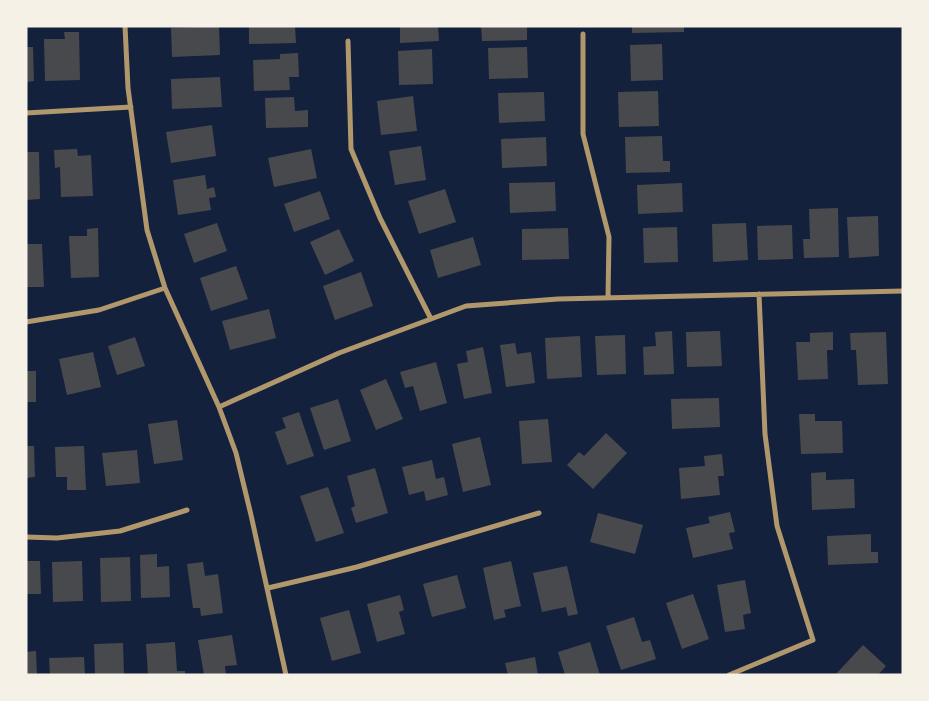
<svg xmlns="http://www.w3.org/2000/svg" width="929" height="701" font-family="'Golos Text',sans-serif">
<rect width="100%" height="100%" fill="#14213d"/>
<!-- building -->
<path fill="#48494c" d="M219,26L220,55L172,57L171,28Z
M249,26H295L296,43L249,44Z
M400,26H438L439,41L400,43Z
M481,26H527V40L482,41Z
M632,26H684V32L632,33Z
M64,32H79L80,80L45,81L44,39H65Z
M662,44L663,80L631,81L630,45Z
M26,47H33L34,81L26,82Z
M527,47L528,78L489,79L488,48Z
M432,49L433,84L399,85L398,51Z
M298,53L299,77H289L290,90L254,91L253,60L280,59V54Z
M220,77L222,107L172,109L171,79Z
M658,91L659,126L619,127L618,92Z
M544,92L545,121L499,123L498,93Z
M413,96L417,131L381,135L377,101Z
M294,97L295,111L308,110V127L266,128L265,98Z
M212,125L216,156L171,163L166,132Z
M662,136L663,161H670V172L626,173L625,137Z
M546,137L547,166L502,168L501,139Z
M421,146L426,180L395,185L389,151Z
M77,149L78,156L91,155L93,196L61,197L60,167L55,168L54,150Z
M311,149L317,178L274,187L268,158Z
M26,152H39L40,199L26,200Z
M205,175L207,189L214,187L216,197L209,198L211,210L178,215L173,180Z
M555,182L556,211L510,213L509,183Z
M682,183L683,212L638,214L637,185Z
M445,189L456,222L419,234L408,201Z
M320,191L330,219L294,232L284,204Z
M838,208L839,257L804,258L803,239H810L809,209Z
M878,216L879,256L849,258L847,217Z
M217,223L227,251L194,263L184,234Z
M746,223L748,260L713,262L712,224Z
M792,225L793,259L758,260L757,226Z
M677,227L678,262L644,263L643,228Z
M98,228L99,277L71,278L69,236H87V229Z
M568,228L569,259L522,260V229Z
M339,229L354,261L325,275L310,242Z
M473,237L481,265L438,278L430,250Z
M26,244H42L44,287H27Z
M236,266L248,299L211,311L200,278Z
M361,272L373,306L335,320L323,286Z
M269,309L276,338L230,350L222,321Z
M672,331L674,374L644,375L643,347L656,346L655,332Z
M720,331L722,366L687,367L686,332Z
M833,332V350H827L828,379L798,380L796,342H810V333Z
M886,332L888,384L858,385L856,350H851L850,333Z
M625,335L626,374L597,375L595,336Z
M580,336L582,377L547,379L545,338Z
M135,337L145,366L117,375L108,346Z
M515,343L517,354L531,352L535,383L506,387L500,345Z
M483,347L492,393L464,399L457,364L468,362L466,351Z
M93,352L101,387L67,395L59,359Z
M436,362L447,403L420,411L413,386L405,388L400,372Z
M26,371H36V402H26Z
M386,379L403,419L376,430L360,390Z
M719,398L720,427L672,429L671,399Z
M338,399L351,441L324,450L310,408Z
M299,412L314,456L287,465L275,432L286,428L282,418Z
M799,414H815V421H842L843,453L801,454Z
M548,419L552,462L522,464L519,421Z
M177,420L183,460L154,464L148,424Z
M606,433L627,453L593,489L567,465L579,452L584,456Z
M480,437L491,485L463,492L452,444Z
M26,446H34L35,477L26,478Z
M84,446L86,490H67V477H56L55,447Z
M137,450L140,483L106,486L102,453Z
M722,454L724,476H718L720,495L681,499L679,468L705,466L704,456Z
M432,460L436,479L444,477L448,495L426,501L424,491L409,495L402,467Z
M375,468L388,513L356,523L351,508L355,506L347,476Z
M826,472V480L854,479L855,508L812,510L811,473Z
M328,487L344,533L316,542L300,496Z
M730,512L735,532L729,533L733,549L693,558L686,528L710,523L708,517Z
M598,513L643,525L635,554L590,542Z
M871,534V552H878V563L828,565L827,536Z
M157,554V567L169,566L170,597L141,598L140,555Z
M130,557L131,601L101,602L100,558Z
M26,561H40L41,594H26Z
M82,561L83,601L53,602L52,562Z
M511,561L521,606L504,610L506,617L494,620L483,568Z
M203,562L205,576L218,574L223,613L201,616L200,608H193L187,564Z
M567,566L578,614L568,616L566,607L542,612L533,573Z
M457,575L466,608L432,617L423,584Z
M745,580L751,613L743,615L745,629L725,632L717,585Z
M693,594L709,639L682,649L666,603Z
M400,595L404,610L399,612L405,634L377,642L367,604Z
M349,610L361,653L332,661L320,618Z
M634,617L642,642L650,640L656,659L621,670L606,626Z
M232,635L237,665L225,666L226,675H204L198,640Z
M175,642L177,671H185V675H148L146,644Z
M590,642L600,675H565L558,652Z
M123,643L124,675H95L94,644Z
M863,645L886,666L878,675H835Z
M36,651L37,675H26V652Z
M84,657L85,675H50L49,658Z
M535,657L538,675H508L505,663Z"/>
<g fill="none" stroke-linecap="round" stroke-linejoin="round">
<!-- minor -->
<path stroke="#b1986c" stroke-width="5" d="M125,26L128,88L147,230L165,288L219,407L236,453L251,515L286,675
M583,34V134L609,237L608,298
M348,41L351,149L380,218L431,319
M26,113L131,107
M26,322L99,310L165,288
M219,407L339,353L466,306L558,299L903,291
M26,537L57,538L120,531L187,510
M268,588L357,567L539,513
M729,675L813,640L777,526L765,434L759,294"/>
</g>
<!-- border -->
<rect width="929" height="701" fill="none" stroke="#f6f1e7" stroke-width="55"/>
</svg>
